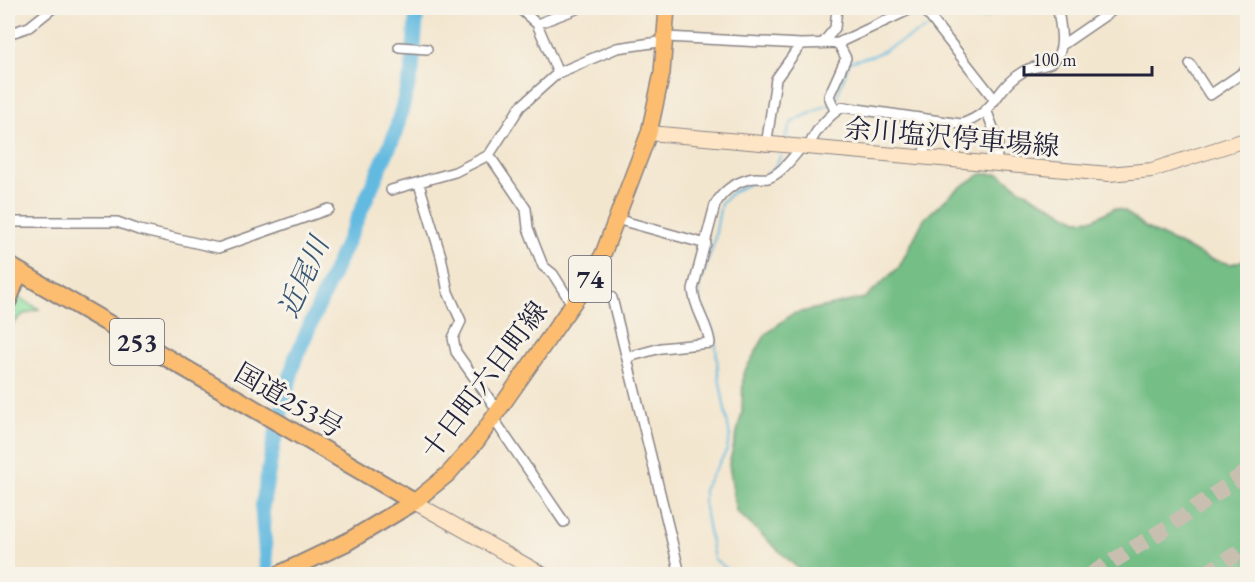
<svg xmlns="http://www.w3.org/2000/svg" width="1255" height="582" font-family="'EB Garamond','Noto Serif JP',serif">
<rect width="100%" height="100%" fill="#f7f3e8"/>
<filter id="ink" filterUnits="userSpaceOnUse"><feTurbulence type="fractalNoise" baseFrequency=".0167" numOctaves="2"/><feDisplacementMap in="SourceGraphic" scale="12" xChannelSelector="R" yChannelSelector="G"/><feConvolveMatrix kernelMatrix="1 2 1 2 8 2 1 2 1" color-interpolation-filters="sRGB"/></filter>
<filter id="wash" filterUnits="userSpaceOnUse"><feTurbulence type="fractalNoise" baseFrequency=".008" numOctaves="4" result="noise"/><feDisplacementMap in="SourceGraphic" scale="24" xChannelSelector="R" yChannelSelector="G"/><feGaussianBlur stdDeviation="1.35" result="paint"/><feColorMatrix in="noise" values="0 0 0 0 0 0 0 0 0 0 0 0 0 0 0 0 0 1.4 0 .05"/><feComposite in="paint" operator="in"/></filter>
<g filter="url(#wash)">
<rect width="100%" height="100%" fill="#f3e6cf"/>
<!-- green -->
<path fill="#90e0a0" stroke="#59816e" stroke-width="1.5" d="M18,297L39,309L22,315L8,329V312Z"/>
<!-- forest -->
<path fill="#74be86" stroke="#4b7060" stroke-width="1.5" d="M981,174H1000L1020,189L1077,220L1094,219L1114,208L1125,211L1146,228L1210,259L1231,264L1247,259V574H804L736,511L729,464L742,413L743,374L766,334L792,314L865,298L899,267L924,219L956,190Z"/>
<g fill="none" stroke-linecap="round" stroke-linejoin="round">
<!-- stream -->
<path stroke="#63bae0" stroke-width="2" d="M940,18C958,12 973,22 990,16L994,8
M833,102L836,101L849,62L875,55L927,28
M785,138L792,122L828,105
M766,174L773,170L781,156
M734,574L714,559L704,503V488L726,452L730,437L718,372L715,335L701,304L698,289L714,243L721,203L733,192L753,182"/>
<!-- river -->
<path stroke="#63bae0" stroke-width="15" d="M267,574L262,508L273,446L295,359L395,134L412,71L417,8"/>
</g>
</g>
<g filter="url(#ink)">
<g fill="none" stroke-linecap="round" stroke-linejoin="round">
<!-- highway-tunnel -->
<path stroke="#c9bfb1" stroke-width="16" stroke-dasharray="16 8" stroke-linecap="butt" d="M1092,574L1168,527L1248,471
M1206,574L1248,546"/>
<!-- street casing -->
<g stroke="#8a8485" stroke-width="12">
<path id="street" d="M519,8L537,24L558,73
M923,8L995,100
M537,24L579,8
M8,34L29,27L53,8
M666,37L801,44L838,43L913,8
M822,44L835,28L837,8
M1062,45L1116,8
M399,47L427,49
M1190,64L1210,95L1248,69
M835,111L829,96L846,58L838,43
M987,112L998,141L996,164
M766,146L776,79L801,44
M809,149C811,134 830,114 843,107L961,124C998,112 995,87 1024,71C1034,65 1050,68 1057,57C1066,44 1059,23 1058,8
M489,155L526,209L528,228L543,266L553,274L572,304
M923,158L930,120
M419,184L441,256L448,292L461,321L453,338L456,352L498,411
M391,190L455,172L489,155L520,107L558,73L617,48L666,41
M616,219L706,244
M8,222H117L139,230L218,248L329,209
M590,279L612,298L680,574
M628,357L661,348L710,343C708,324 694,309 693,289L715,205C722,192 734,183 749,179C755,177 762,179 768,178C781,174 792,158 800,149
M493,418L564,522"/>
</g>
<!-- secondary casing -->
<g stroke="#8a8485" stroke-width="16">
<path id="secondary" d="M649,133L1109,174L1152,170L1248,139
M414,502L542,574"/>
</g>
<!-- primary casing -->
<g stroke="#8a8485" stroke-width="18">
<path id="primary" d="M414,502L448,474L477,441L590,279L603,254L649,133L662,73L667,8"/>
</g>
<!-- highway casing -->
<g stroke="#8a8485" stroke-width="20">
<path id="highway" d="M8,265L414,502L347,542L280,574
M8,301L19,272"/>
</g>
<!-- street -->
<use href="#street" stroke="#fff" stroke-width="9"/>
<!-- secondary -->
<use href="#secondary" stroke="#fee5c5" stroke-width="14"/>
<!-- primary -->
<use href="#primary" stroke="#fcbd6f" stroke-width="15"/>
<!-- highway -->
<use href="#highway" stroke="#fcbd6f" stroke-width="16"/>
</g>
</g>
<g text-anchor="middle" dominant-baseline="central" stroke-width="6" stroke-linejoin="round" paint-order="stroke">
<!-- shield labels -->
<g fill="#f7f3e8" stroke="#62616f" stroke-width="1.5">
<rect x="569" y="256" width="42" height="46" rx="4.5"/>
<rect x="110" y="319" width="54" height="46" rx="4.5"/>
</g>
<g font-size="26" font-weight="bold" fill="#22223b">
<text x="590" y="279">74</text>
<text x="137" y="342">253</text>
</g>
<!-- street labels -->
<g font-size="27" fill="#22223b" stroke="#f7f3e8">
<text transform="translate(952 137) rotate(5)">余川塩沢停車場線</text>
<text transform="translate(484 380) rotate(-53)">十日町六日町線</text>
<text transform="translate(289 400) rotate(30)">国道253号</text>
</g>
<!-- water labels -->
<g font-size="28" font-style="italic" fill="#395775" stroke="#f7f3e8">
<text transform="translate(303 277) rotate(-66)">近尾川</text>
</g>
</g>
<!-- margin -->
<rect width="1255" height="582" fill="none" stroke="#f7f3e8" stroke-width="30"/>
<!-- scale -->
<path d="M1024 66v9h128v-9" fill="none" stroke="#22223b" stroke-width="3"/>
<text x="1033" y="66" font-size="18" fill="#22223b" stroke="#f7f3e8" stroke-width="4.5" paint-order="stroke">100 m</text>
</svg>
